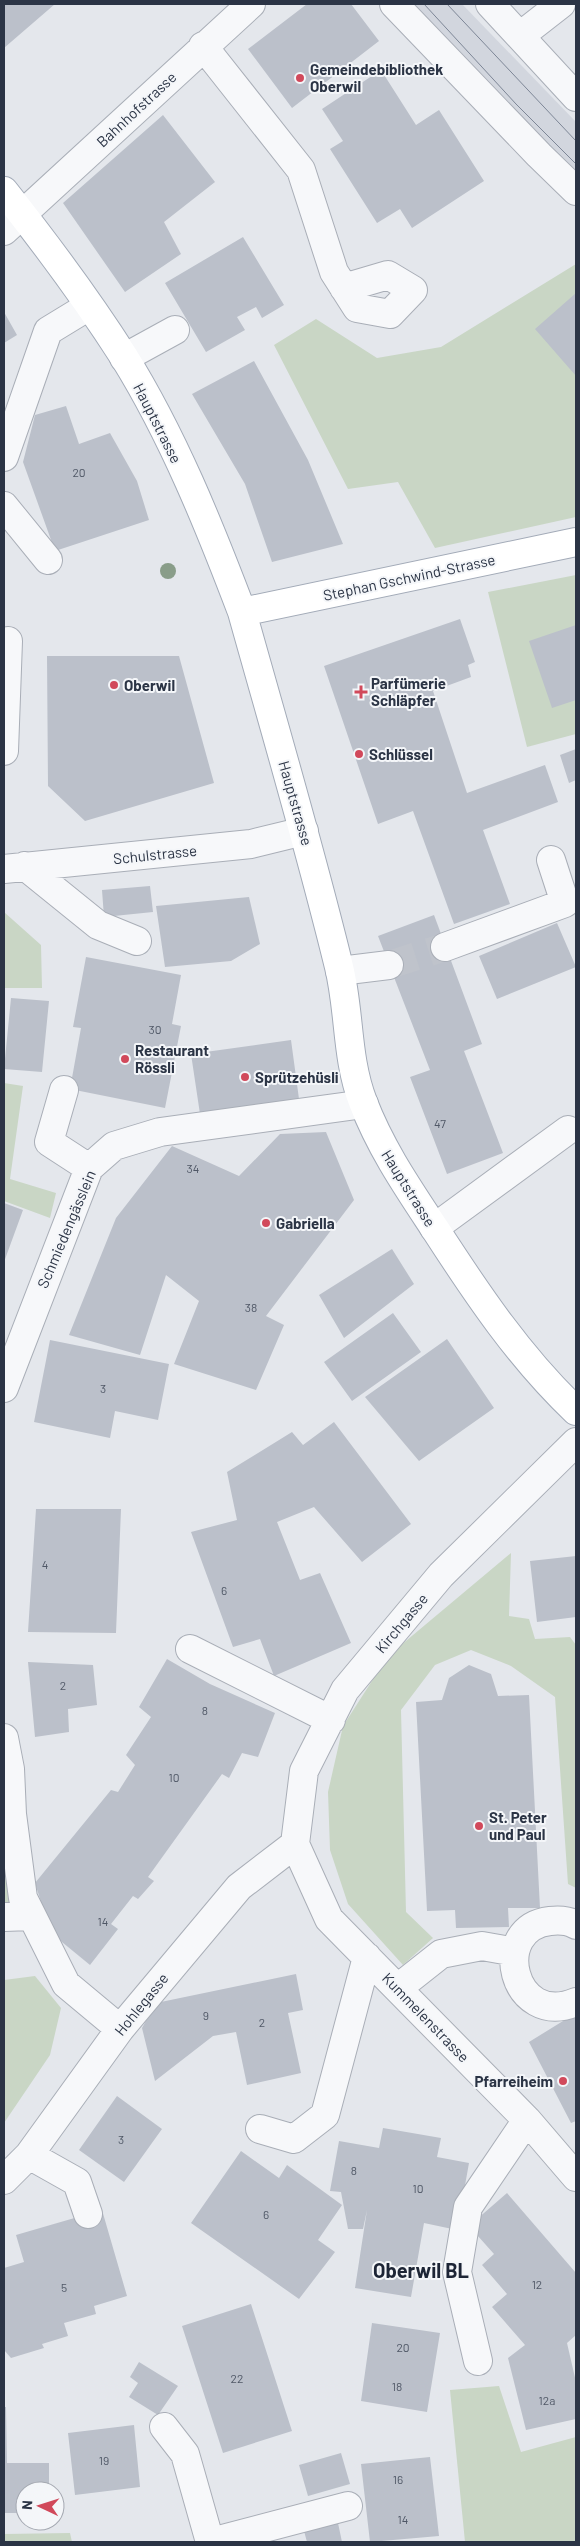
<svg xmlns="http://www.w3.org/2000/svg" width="580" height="2546" font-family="Barlow,sans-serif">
<rect width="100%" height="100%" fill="#e4e7ec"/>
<!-- built -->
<path fill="#d2d6de" d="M407,4H462L576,122V181Z"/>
<!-- green -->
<path fill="#c9d6c5" d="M576,264V517L435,548L398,482L348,489L274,345L316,319L377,358L441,347Z
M576,575V734L527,747L488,592Z
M4,912L41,945L42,988H4Z
M4,1083L23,1086L10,1179L56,1193L50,1218L4,1201Z
M511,1553L509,1616L529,1619L535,1639L570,1637L576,1645V1888L568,1884L555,1697L511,1666L471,1650L435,1665L401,1710L406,1912L433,1938L403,1965L348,1904L330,1850L328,1792L343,1726L388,1656Z
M4,1801L15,1907H4Z
M35,1976L61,2008L50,2055L4,2123V1980Z
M499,2386L521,2452L576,2437V2542H465L450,2390Z
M70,2533L72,2542H4V2534Z"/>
<!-- building -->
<path fill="#bbc0ca" d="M4,4H55L4,48Z
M307,4H351L379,41L292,108L248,49Z
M381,70L416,125L439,110L484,181L412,228L400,209L377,223L330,149L343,141L322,109Z
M163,115L215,182L164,222L181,254L125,292L63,203Z
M243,237L284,305L262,318L256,307L237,317L245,330L206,352L165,283Z
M576,293V376L535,329Z
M4,312L17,335L4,343Z
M254,361L308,460L343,544L272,562L245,484L192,394Z
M66,406L79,444L110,433L137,481L149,520L55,551L23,462L35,415Z
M460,619L475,662L468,665L471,677L433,691L467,793L545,765L558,802L483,830L510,904L454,924L413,811L378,824L324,666Z
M576,625V700L552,708L529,641Z
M47,656H179L214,783L85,821L48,786Z
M576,749V780L569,783L560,755Z
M150,886L153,912L104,917L102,890Z
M249,897L260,944L231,961L165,967L156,906Z
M434,915L482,1044L464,1051L503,1153L447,1174L410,1077L430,1070L378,936Z
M557,923L576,967L497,999L479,956Z
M86,957L181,975L172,1024L181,1026L165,1108L70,1089L81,1028L73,1027Z
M11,998L49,1001L42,1072L4,1069Z
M291,1040L299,1099L200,1114L191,1054Z
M326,1132L354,1200L266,1316L284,1325L256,1390L174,1364L199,1301L166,1275L140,1355L69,1335L116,1218L172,1146L239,1176L280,1134Z
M4,1203L23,1210L4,1262Z
M392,1249L414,1284L344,1338L319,1295Z
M393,1313L421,1352L352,1401L324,1362Z
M447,1339L494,1408L419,1461L365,1397Z
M50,1340L169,1364L158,1420L115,1411L110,1438L34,1422Z
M334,1422L411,1524L362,1562L314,1507L277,1522L300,1580L320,1573L351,1643L274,1676L260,1639L233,1647L191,1532L237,1520L227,1472L292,1432L303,1445Z
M36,1509H121L116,1633L28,1632Z
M576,1556V1617L537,1622L530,1561Z
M167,1659L210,1684L275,1713L258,1757L242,1753L229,1778L222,1774L148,1877L154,1881L138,1899L133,1896L111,1924L118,1929L90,1965L51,1933L35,1883L111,1790L118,1792L135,1765L126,1755L151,1717L139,1707Z
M28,1662L93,1665L97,1705L68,1709L69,1732L35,1737Z
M469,1665L491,1674L498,1696L529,1695L540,1908H508L509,1927L456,1928L455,1910L427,1911L416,1702L442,1700L449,1678Z
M296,1974L303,2010L288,2013L301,2073L247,2085L236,2032L213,2036L155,2081L142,2028L156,2003Z
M576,2013V2121L571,2123L529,2042Z
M117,2096L162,2129L124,2182L79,2150Z
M383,2128L441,2138L437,2157L469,2163L457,2230L424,2223L411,2297L355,2288L367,2210L363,2229H348L341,2192L330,2191L339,2141L379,2148Z
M241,2151L279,2178L287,2165L342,2205L318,2240L335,2252L299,2299L191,2223Z
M507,2193L576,2273V2335L567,2343L576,2382V2419L526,2430L508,2358L525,2345L492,2307L507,2294L482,2265L494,2254L469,2226Z
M102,2210L127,2296L94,2306L96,2314L64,2323L68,2336L42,2344L44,2348L11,2358L4,2350V2268L24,2262L16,2235Z
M251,2304L292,2431L223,2453L182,2326Z
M372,2323L440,2333L427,2412L361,2401Z
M139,2362L178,2386L158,2415L129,2397L138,2383L130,2377Z
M4,2407H6L7,2463H49V2491H25V2513H4Z
M134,2425L140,2487L75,2495L68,2433Z
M341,2453L350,2484L308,2496L299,2465Z
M430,2457L439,2536L370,2542L361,2464Z
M338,2523L342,2542H307L304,2531Z"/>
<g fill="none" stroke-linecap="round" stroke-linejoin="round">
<!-- minor-tunnel -->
<path stroke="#bfc3cb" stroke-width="28" stroke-dasharray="28 14" stroke-linecap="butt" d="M389,965L445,947"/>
<!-- minor casing -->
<g stroke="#a9aeb7" stroke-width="30">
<path id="minor" d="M394,4L539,155L576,191
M490,4L576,97
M520,36L561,4
M203,46L301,170L334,272L357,308L390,314L413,290L388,275L344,288
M4,231L251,4
M124,358L175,330
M4,457L48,331L89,306
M4,506L48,560
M4,751L8,641
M25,866L98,925L137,941
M4,869L251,844L304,831
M445,947L565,903L551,860
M340,971L389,965
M64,1090L49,1142L89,1168
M434,1228L568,1130
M4,1388L89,1168L114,1146L160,1132L364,1104
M190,1649L331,1720
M4,1738L10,1769L12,1814L23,1898L66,1984L120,2029
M295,1844L304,1771L345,1690L441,1575L576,1442
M295,1844L329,1919L527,2120L576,2177
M4,1917L31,1916
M576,1925C568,1920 559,1920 550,1921C489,1928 512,2029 576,2002
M398,1988L441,1954L482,1946L515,1952
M260,2129L294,2139L325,2115L367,1957
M29,2155L77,2182L88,2214
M4,2180L29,2155L120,2029L239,1887L295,1844
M478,2361L457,2272L468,2207L527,2120
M164,2427L185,2454L210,2542
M211,2542L348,2506"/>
</g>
<!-- major casing -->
<g stroke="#a3abb8" stroke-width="30">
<path id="major" d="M4,191C46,244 87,299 124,357C173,436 209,525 242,612C275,730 310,848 339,967C350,1012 346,1058 363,1102C381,1149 408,1188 435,1229C477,1294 520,1358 576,1411
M242,612L576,542"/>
</g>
<!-- minor -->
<use href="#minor" stroke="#f7f8fa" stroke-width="28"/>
<!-- major -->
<use href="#major" stroke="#fff" stroke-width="28"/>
<!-- tram -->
<path stroke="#7d8696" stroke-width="1" d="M424,4L516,104L576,164
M447,4L576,141"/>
</g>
<!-- trees -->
<circle fill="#899d89" cx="168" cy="571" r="8"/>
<!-- markers -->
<g fill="#d1495b" stroke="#f4f6f9" stroke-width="2">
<circle cx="300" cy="78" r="5"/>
<circle cx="114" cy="685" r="5"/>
<path d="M358.5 684.5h5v5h5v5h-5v5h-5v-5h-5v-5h5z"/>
<circle cx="359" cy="754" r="5"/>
<circle cx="125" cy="1059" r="5"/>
<circle cx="245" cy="1077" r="5"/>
<circle cx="266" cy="1223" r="5"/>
<circle cx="479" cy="1826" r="5"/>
<circle cx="563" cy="2081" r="5"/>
</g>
<g text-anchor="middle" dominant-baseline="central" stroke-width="4" stroke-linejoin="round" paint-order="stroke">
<!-- number labels -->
<g font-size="12" fill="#4f5766">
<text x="79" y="472">20</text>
<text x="155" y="1029">30</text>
<text x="440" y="1123">47</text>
<text x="193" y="1168">34</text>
<text x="251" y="1307">38</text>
<text x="103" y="1388">3</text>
<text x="45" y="1564">4</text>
<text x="224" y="1590">6</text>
<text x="63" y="1685">2</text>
<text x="205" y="1710">8</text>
<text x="174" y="1777">10</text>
<text x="103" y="1921">14</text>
<text x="206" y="2015">9</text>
<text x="262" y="2022">2</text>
<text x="121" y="2139">3</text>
<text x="354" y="2170">8</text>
<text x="418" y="2188">10</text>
<text x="266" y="2214">6</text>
<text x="537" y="2284">12</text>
<text x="64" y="2287">5</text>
<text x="403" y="2347">20</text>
<text x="237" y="2378">22</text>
<text x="397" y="2386">18</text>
<text x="547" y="2400">12a</text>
<text x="104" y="2460">19</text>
<text x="398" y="2479">16</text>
<text x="403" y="2519">14</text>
</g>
<!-- poi labels -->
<g font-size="15" font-weight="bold" fill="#2b3445" stroke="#f4f6f9" text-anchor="start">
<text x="310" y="69">Gemeindebibliothek<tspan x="310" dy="17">Oberwil</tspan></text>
<text x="371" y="683">Parfümerie<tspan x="371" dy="17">Schläpfer</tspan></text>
<text x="124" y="685">Oberwil</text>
<text x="369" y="754">Schlüssel</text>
<text x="135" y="1050">Restaurant<tspan x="135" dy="17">Rössli</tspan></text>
<text x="255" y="1077">Sprützehüsli</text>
<text x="276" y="1223">Gabriella</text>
<text x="489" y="1817">St. Peter<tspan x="489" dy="17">und Paul</tspan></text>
<text x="553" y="2081" text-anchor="end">Pfarreiheim</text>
</g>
<!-- street labels -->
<g font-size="15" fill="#2b3445" stroke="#f4f6f9">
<text transform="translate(136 109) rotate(-43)">Bahnhofstrasse</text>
<text transform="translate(158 423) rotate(63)">Hauptstrasse</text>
<text transform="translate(409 577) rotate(-12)">Stephan Gschwind-Strasse</text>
<text transform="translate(296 803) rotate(74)">Hauptstrasse</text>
<text transform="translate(155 854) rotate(-6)">Schulstrasse</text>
<text transform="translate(409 1188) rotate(58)">Hauptstrasse</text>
<text transform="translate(66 1229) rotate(-67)">Schmiedengässlein</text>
<text transform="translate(401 1623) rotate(-50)">Kirchgasse</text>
<text transform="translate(141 2004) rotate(-51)">Hohlegasse</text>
<text transform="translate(426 2017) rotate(46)">Kummelenstrasse</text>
</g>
<!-- district labels -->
<g font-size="20" font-weight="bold" fill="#1d2536" stroke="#f4f6f9">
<text x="421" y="2270">Oberwil BL</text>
</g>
</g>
<!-- border -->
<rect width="580" height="2546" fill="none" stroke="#2b3445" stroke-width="10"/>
<!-- north arrow -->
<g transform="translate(40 2506) rotate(274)"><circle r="24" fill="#f4f6f9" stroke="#a4a8b1"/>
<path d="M0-4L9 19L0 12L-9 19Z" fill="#d1495b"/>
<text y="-8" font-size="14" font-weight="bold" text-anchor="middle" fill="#2b3445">N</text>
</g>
</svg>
